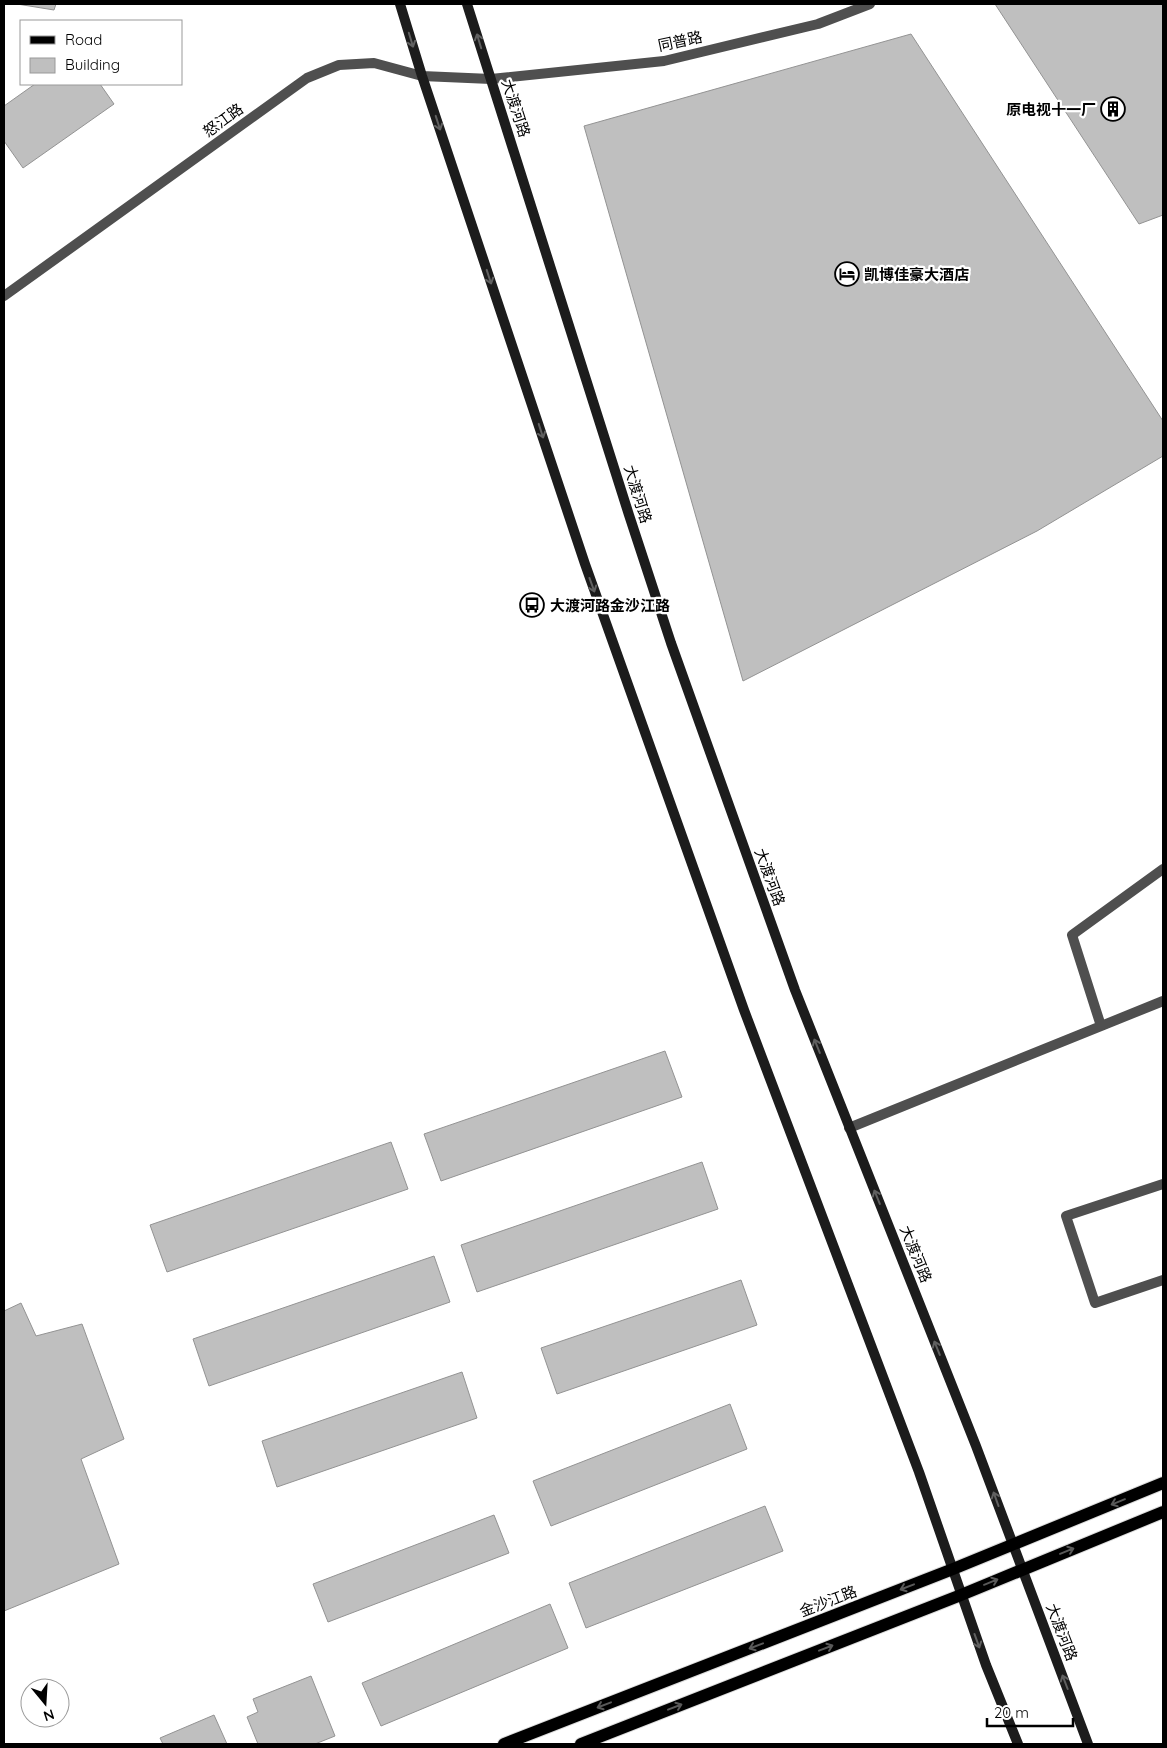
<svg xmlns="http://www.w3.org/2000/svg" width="1167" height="1748" font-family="Quicksand,'Noto Sans SC',sans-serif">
<rect width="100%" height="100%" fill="#fff"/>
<!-- building -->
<path fill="#bfbfbf" stroke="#939393" d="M17,4H56L54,10Z
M995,4H1163V215L1139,224Z
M911,34L1163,421V456L1037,531L743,681L584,126Z
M35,84H100L114,104L23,168L4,141V106Z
M665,1051L682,1097L441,1181L424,1134Z
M391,1142L408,1189L167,1272L150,1225Z
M702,1162L718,1209L477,1292L461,1245Z
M434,1256L450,1302L209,1386L193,1339Z
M741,1280L757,1325L557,1394L541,1348Z
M21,1303L36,1336L82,1324L124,1439L81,1459L119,1564L4,1611V1311Z
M462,1372L477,1418L277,1487L262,1441Z
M730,1404L747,1449L551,1526L533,1481Z
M765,1506L783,1551L586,1628L569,1583Z
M494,1515L509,1553L328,1622L313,1584Z
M550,1604L568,1648L381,1726L362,1683Z
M311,1676L335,1736L315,1744H258L247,1717L258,1712L253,1699Z
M214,1715L227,1744H163L160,1738Z"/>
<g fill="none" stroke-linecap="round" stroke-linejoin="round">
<!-- primary casing -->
<g stroke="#dbdbdb" stroke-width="14">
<path id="primary" d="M504,1744L953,1569L1163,1483
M581,1744L961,1595L1163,1512"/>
</g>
<!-- service -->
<path stroke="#4f4f4f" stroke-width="10" d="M1101,1026L1072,935L1163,869
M849,1128L1163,1001
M1163,1184L1066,1216L1095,1303L1163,1280"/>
<!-- minor -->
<path stroke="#4f4f4f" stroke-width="10" d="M4,296L307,78L339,65L374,63L422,76L491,79"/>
<!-- tertiary -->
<path stroke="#4f4f4f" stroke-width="10" d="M491,79L664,61L818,24L870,4"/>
<!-- secondary -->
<path stroke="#1c1c1c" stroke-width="10" d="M400,4L422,76L585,564L744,1010L919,1472L986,1665L1018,1744
M467,4L629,515L671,643L795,990L976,1446L1088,1744"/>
<!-- primary -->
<use href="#primary" stroke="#000" stroke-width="12"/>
</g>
<!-- one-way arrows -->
<defs><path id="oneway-shaft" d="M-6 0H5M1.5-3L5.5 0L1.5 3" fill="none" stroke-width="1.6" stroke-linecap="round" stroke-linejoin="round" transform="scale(1.25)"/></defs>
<g stroke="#606060">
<use href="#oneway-shaft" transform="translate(411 40) rotate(73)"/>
<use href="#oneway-shaft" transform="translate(479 41) rotate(-107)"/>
<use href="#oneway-shaft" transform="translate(438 123) rotate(72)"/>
<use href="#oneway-shaft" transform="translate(489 277) rotate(72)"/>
<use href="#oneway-shaft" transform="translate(541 431) rotate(72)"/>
<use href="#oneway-shaft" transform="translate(592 585) rotate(70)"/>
<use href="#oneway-shaft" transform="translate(817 1046) rotate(-112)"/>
<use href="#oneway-shaft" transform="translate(877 1197) rotate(-112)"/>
<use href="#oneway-shaft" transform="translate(937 1348) rotate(-112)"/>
<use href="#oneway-shaft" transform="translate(996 1499) rotate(-110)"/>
<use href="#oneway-shaft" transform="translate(977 1641) rotate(70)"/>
<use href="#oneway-shaft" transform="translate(1065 1682) rotate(-111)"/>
</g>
<g stroke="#595959">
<use href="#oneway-shaft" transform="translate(1118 1502) rotate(158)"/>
<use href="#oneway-shaft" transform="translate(1067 1551) rotate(-22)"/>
<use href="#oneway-shaft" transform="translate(991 1582) rotate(-22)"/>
<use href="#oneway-shaft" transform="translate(907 1587) rotate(159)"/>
<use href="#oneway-shaft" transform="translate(756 1646) rotate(159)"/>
<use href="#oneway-shaft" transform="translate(826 1648) rotate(-21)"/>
<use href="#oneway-shaft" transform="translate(604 1705) rotate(159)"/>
<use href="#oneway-shaft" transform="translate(675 1707) rotate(-21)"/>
</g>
<!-- icons -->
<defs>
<g id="building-ring" transform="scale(1.25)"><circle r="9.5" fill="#fff" stroke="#000" stroke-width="1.5"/><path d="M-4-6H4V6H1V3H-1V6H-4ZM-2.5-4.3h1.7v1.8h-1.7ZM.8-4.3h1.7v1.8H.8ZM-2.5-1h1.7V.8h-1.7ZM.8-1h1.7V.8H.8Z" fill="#000"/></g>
<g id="hotel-ring" transform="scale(1.25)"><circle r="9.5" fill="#fff" stroke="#000" stroke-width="1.5"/><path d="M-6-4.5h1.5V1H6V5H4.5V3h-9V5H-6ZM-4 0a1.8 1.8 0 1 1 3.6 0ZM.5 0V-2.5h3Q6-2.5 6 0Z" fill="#000"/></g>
<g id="bus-ring" transform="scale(1.25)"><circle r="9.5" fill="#fff" stroke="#000" stroke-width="1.5"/><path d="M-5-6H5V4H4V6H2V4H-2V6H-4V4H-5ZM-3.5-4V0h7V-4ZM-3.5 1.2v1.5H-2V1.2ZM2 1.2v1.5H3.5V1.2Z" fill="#000"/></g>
</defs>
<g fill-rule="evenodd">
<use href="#building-ring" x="1113" y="109"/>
<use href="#hotel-ring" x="847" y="274"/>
<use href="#bus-ring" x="532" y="605"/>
</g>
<g text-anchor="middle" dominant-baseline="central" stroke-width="4.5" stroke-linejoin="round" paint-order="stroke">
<!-- street labels -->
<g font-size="15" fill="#000" stroke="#fff">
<text transform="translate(680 41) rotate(-12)">同普路</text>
<text transform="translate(516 108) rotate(72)">大渡河路</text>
<text transform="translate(223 120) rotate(-36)">怒江路</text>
<text transform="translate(638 494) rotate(73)">大渡河路</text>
<text transform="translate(770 877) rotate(70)">大渡河路</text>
<text transform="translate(916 1254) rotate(68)">大渡河路</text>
<text transform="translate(828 1601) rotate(-21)">金沙江路</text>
<text transform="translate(1062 1632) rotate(69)">大渡河路</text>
</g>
<!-- poi labels -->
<g font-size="15" font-weight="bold" fill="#000" stroke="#fff" text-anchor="start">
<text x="1096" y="109" text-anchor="end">原电视十一厂</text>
<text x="864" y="274">凯博佳豪大酒店</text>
<text x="550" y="605">大渡河路金沙江路</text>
</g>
</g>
<!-- border -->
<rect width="1167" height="1748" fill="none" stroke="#000000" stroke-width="10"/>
<!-- legend -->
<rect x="20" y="20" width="162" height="65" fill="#ffffff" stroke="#999999"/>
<rect x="30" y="36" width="25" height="8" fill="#000000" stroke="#999999"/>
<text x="65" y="45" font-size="15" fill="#000000">Road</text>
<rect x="30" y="58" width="25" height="15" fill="#bfbfbf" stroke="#999999"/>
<text x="65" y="70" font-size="15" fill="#000000">Building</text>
<!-- north arrow -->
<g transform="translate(45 1703) rotate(162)"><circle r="24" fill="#ffffff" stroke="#999999"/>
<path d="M0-4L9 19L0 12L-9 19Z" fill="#000000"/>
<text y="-8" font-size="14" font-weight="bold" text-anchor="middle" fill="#000000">N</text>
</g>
<!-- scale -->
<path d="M987 1718v8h86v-8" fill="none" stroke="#000000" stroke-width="2.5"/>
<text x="994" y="1718" font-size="15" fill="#000000" stroke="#ffffff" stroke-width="4" paint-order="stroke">20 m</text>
</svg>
